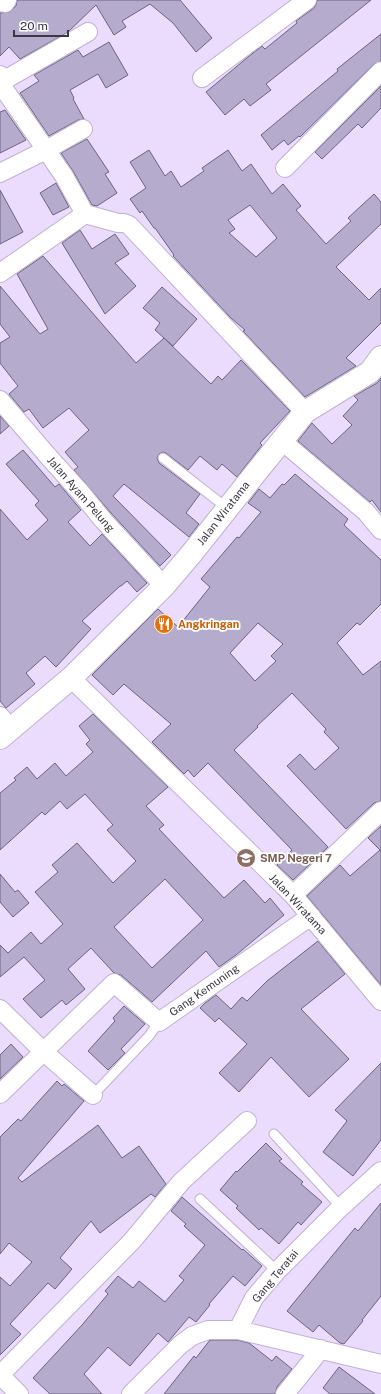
<svg xmlns="http://www.w3.org/2000/svg" width="381" height="1394" font-family="'Public Sans',sans-serif">
<rect width="100%" height="100%" fill="#ebdbfd"/>
<!-- building -->
<path fill="#b5abcd" stroke="#6c6381" fill-rule="evenodd" d="M17,0H180L212,38L196,52L173,23L150,4L122,21L126,27L114,35L96,5L68,32L20,59L9,47L0,56V13L9,12L16,6Z
M317,0H371L266,84L271,90L250,106L244,99L225,115L206,92L248,57L262,46L265,49L297,23L296,21L314,8L316,4Z
M381,34V61L374,64L300,137L299,136L288,145L284,140L272,150L261,135L338,71L337,69Z
M109,42L128,75L106,88L98,74L70,90L74,98L73,99L84,119L78,120L49,136L20,93L39,81L34,75L78,50L83,57Z
M381,86V108L362,128L358,124L322,159L315,152Z
M5,110L26,140L0,153V112Z
M87,139L109,172L105,174L117,193L97,206L92,205L73,171L61,153Z
M149,150L165,176L171,171L181,187L204,171L202,168L228,150L242,171L251,164L272,194L283,184L301,206L296,210L326,244L351,221L348,218L374,194L381,202V224L336,267L369,300L381,288V323L346,358L356,366L305,397L243,331L245,330L231,318L173,256L174,255L155,228H154L142,211L140,213L130,199L146,188L130,162ZM250,205L277,238L256,257L229,233L235,229L228,220Z
M56,183L69,207L53,215L40,193Z
M0,190L23,232L0,244Z
M80,230L92,249L115,234L129,254L115,263L136,286L105,314L62,243Z
M43,256L136,363L164,338L211,384L218,376L222,380L241,360L290,411L260,443L262,445L237,477L222,464L217,470L200,456L188,470L166,453L163,452L159,454L157,458L159,463L200,494L186,513L199,524L189,537L124,484L113,496L171,555L160,566L111,513L74,470L78,467L65,452L89,430L69,408L43,428L29,409L24,412L9,394L18,386L0,363V343L10,337L0,324V286L40,334L48,329L17,274Z
M162,287L197,319L173,346L155,330L160,323L143,308Z
M381,378V512L372,500L370,502L298,441L312,423L332,444L352,425L343,416L358,400L354,396L377,383Z
M0,416L9,426L0,434Z
M23,450L55,487L59,484L81,510L68,522L90,546L102,534L147,583L137,592L127,581L121,586H120L82,621L91,629L56,667L45,656L26,673L35,684L6,708L0,701V509L27,540L48,520L35,505L39,501L6,464Z
M295,474L348,519L344,525L381,560V604L360,625L357,623L337,643L363,675L381,661V801L374,803L346,829L287,766L300,754L315,770L339,748L324,732L326,729L292,693L257,726L258,727L234,750L328,847L293,880L277,865L292,850L208,763L194,777L188,770L184,774L152,742L171,724L124,684L113,695L92,675L158,609L178,627L210,587L201,579L237,537L239,538L261,512L248,503L259,489L270,498L282,484L284,485ZM258,623L283,644L271,656L276,661L255,681L230,653Z
M93,714L168,787L146,806L164,825L159,829L224,898L244,880L265,903L270,898L284,915L236,955L219,967L206,951L152,1002L121,975L114,973L91,948L68,969L85,989L66,1005L62,1000L41,1018L23,999L45,980L24,957L0,977V945L8,953L31,932L41,944L63,924L35,892L58,872L52,865L77,843L113,883L136,861L107,830L113,825L85,794L67,809L60,801L45,815L42,812L0,850V793L16,780L14,778L27,767L37,779L55,763L66,776L93,752L86,744L90,740L79,726ZM165,879L203,920L152,968L114,927Z
M381,826V985L307,896L340,865L350,876L380,850L368,838Z
M0,874L15,892L18,890L29,903L13,917L0,902Z
M318,941L345,974L301,1009L349,1059L309,1097L271,1057L239,1092L219,1073L247,1044L219,1018L215,1022L200,1008L205,1003L216,995L231,1009L242,997L247,1001L267,981Z
M124,1006L145,1024L121,1049L125,1053L108,1070L88,1051L115,1021L113,1018Z
M11,1044L23,1057L0,1079V1055Z
M381,1063V1140L353,1176L323,1152L347,1121L335,1110Z
M57,1081L62,1086L64,1084L84,1101L18,1178L22,1182L98,1125L122,1158L139,1146L166,1184L155,1197L151,1194L100,1233L91,1221L60,1258L72,1269L55,1289L48,1283L10,1324L21,1334L0,1355V1277L10,1286L32,1262L9,1243L0,1254V1137L18,1119L21,1121Z
M266,1143L282,1159L279,1161L303,1182L301,1184L322,1202L301,1225L298,1222L279,1244L261,1228L259,1230L236,1208L238,1206L220,1190L236,1171L237,1172Z
M182,1197L242,1250L243,1249L262,1266L245,1286L233,1276L209,1304L210,1305L196,1322L189,1317L168,1342L158,1333L130,1366L108,1347L84,1374L102,1394H50L33,1378L82,1325L108,1294L105,1291L118,1276L133,1288L139,1281L165,1302L184,1280L179,1276L205,1245L184,1226L186,1224L171,1211Z
M381,1203V1296L362,1320L363,1321L344,1344L340,1343L319,1325L313,1332L287,1311L355,1228L358,1231Z
M210,1340H237L249,1343L272,1361L276,1356L292,1369L277,1387L275,1394H164L194,1356L196,1358Z
M339,1367L375,1394H330L323,1388Z"/>
<g fill="none" stroke-linecap="round" stroke-linejoin="round">
<!-- lane casing -->
<g stroke="#c0b1d2" stroke-width="11">
<path id="lane" d="M163,458L227,508
M93,1095L149,1036L159,1022
M274,1134L341,1207
M200,1199L277,1271"/>
</g>
<!-- street casing -->
<g stroke="#c0b1d2" stroke-width="20">
<path id="street" d="M0,2L5,3L7,0
M0,75L2,86L64,176L85,214L118,223H124L129,225L305,412
M202,78L307,0
M1,82L88,32
M285,168L381,71
M0,173L46,150L83,129
M0,273L85,214
M0,400L47,455L82,494L103,520L164,586
M282,441L366,512L381,530
M71,678L293,895L381,1001
M0,716L11,729
M293,895L381,811
M0,1009L44,1052L93,1095
M0,1094L114,983L159,1022L311,916
M238,1330L254,1298L277,1271L341,1207L381,1171
M0,1375L132,1241L181,1182L247,1121
M0,1375L19,1394
M131,1394L180,1345L192,1336L208,1330H238L381,1364
M285,1394L321,1349"/>
</g>
<!-- secondary casing -->
<g stroke="#c0b1d2" stroke-width="24">
<path id="secondary" d="M0,738L71,678L164,586L192,553L254,475L305,412L370,372L381,357"/>
</g>
<!-- lane -->
<use href="#lane" stroke="#fff" stroke-width="9"/>
<!-- street -->
<use href="#street" stroke="#fff" stroke-width="18"/>
<!-- secondary -->
<use href="#secondary" stroke="#fff" stroke-width="22"/>
</g>
<!-- icons -->
<defs>
<g id="restaurant-disc" transform="scale(1)"><circle r="9.5" fill="#e8710a" stroke="#fff"/><path d="M-5-6h1v4h1v-4h1v4h1v-4h1v5L-1.5 .5V6h-2V.5L-5-1ZM5-6V6H3V1.5H1.5Q1.5-4 5-6Z" fill="#fff"/></g>
<g id="school-disc" transform="scale(1)"><circle r="9.5" fill="#8d6e63" stroke="#fff"/><path d="M0-5L7-2L0 1L-7-2ZM-4 1L0 2.5L4 1V4Q0 6-4 4Z" fill="#fff"/></g>
</defs>
<g fill-rule="evenodd">
<use href="#restaurant-disc" x="164" y="624"/>
<use href="#school-disc" x="246" y="858"/>
</g>
<g text-anchor="middle" dominant-baseline="central" stroke-width="3.5" stroke-linejoin="round" paint-order="stroke">
<!-- street labels -->
<g font-size="11" fill="#3d3744" stroke="#fff">
<text transform="translate(81 494) rotate(49)">Jalan Ayam Pelung</text>
<text transform="translate(223 513) rotate(-52)">Jalan Wiratama</text>
<text transform="translate(298 904) rotate(47)">Jalan Wiratama</text>
<text transform="translate(204 990) rotate(-35)">Gang Kemuning</text>
<text transform="translate(275 1276) rotate(-50)">Gang Teratai</text>
</g>
<!-- food labels -->
<g font-size="11" font-weight="bold" fill="#c56008" stroke="#fff" text-anchor="start">
<text x="178" y="624">Angkringan</text>
</g>
<!-- education labels -->
<g font-size="11" font-weight="bold" fill="#785e54" stroke="#fff" text-anchor="start">
<text x="260" y="858">SMP Negeri 7</text>
</g>
</g>
<!-- scale -->
<path d="M14 30v6h54v-6" fill="none" stroke="#3d3744" stroke-width="2"/>
<text x="20" y="30" font-size="12" fill="#3d3744" stroke="#ffffff" stroke-width="3" paint-order="stroke">20 m</text>
</svg>
